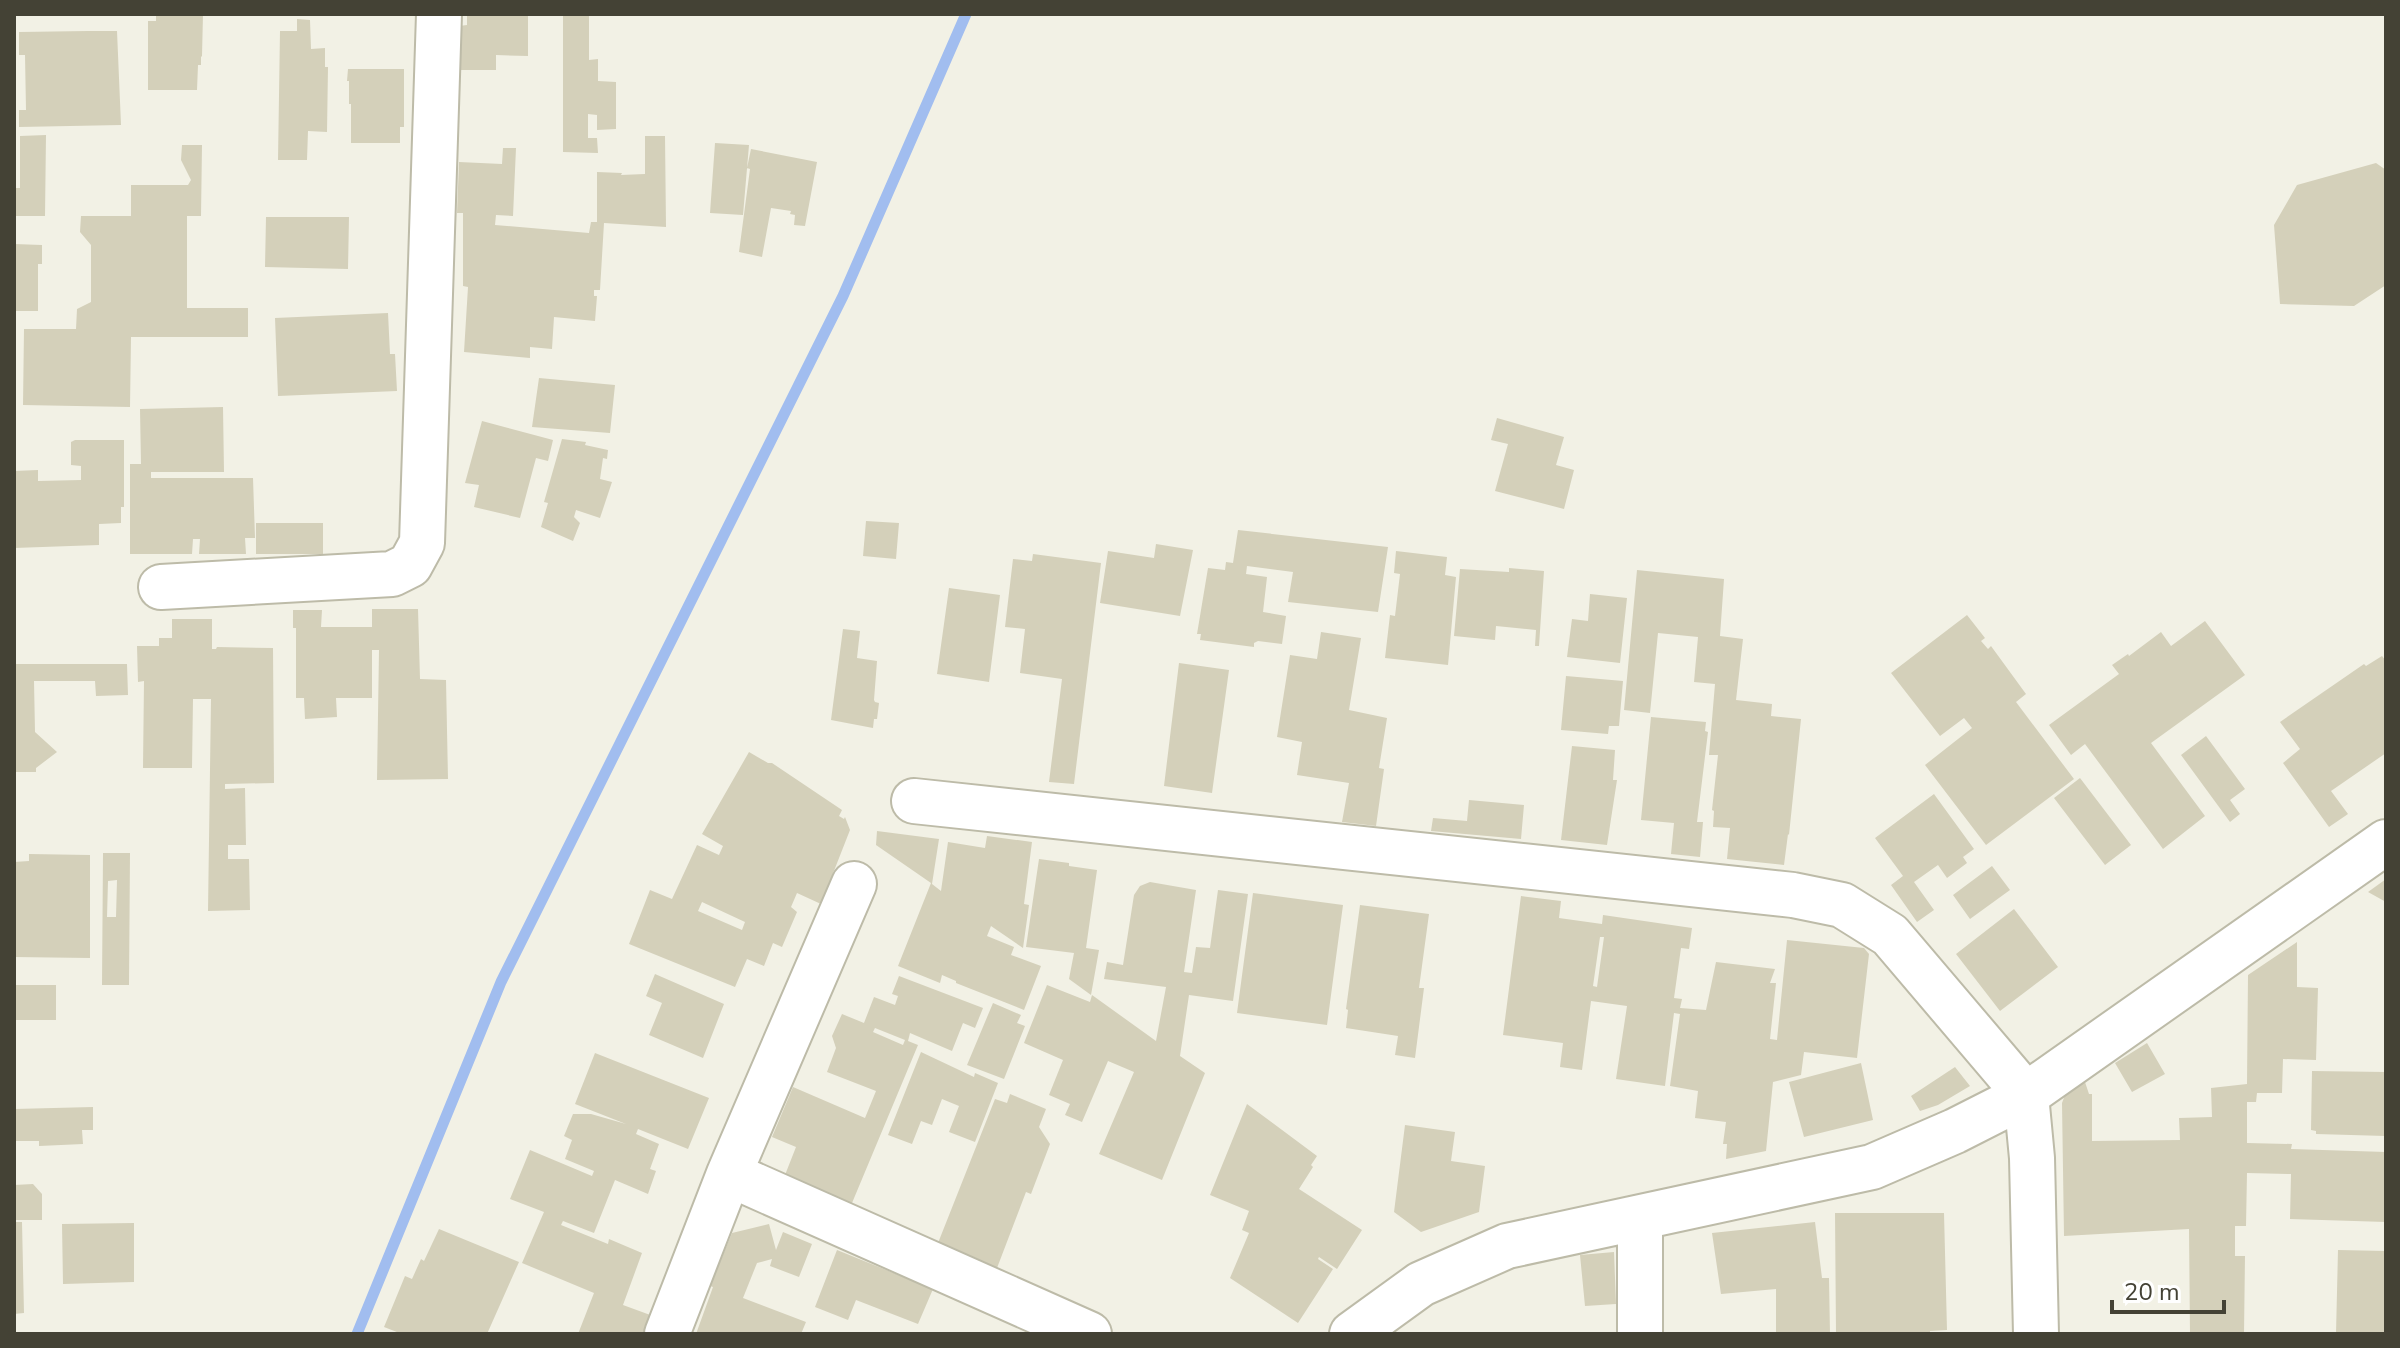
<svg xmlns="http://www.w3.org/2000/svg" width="2400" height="1348" font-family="'Nunito Sans',sans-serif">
<rect width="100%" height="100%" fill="#f2f1e5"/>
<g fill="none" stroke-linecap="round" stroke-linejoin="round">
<!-- stream -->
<path stroke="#a1bdef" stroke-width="11" d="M357,1334L501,982L843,296L966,14"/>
</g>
<!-- building -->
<path fill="#d4d0ba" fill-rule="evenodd" d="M156,14H203L202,56L201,57V65H198L197,90H148V21H156Z
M467,14H528V56L496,55V70H460L459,26L467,25Z
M563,14H589V60L598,59V81L616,82V129L597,130V115L588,114V138H597L598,153L563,152Z
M297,19L310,20L311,49L325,48V67H328L327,132L308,131L307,160H278L280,31H297Z
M88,31H117L121,125L19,127V110H26L25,55H19V32Z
M348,69H404V127H400V143H351V104H349V81H347Z
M46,135L45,216H14V188H20V136Z
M645,136H665L666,227L604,223L600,290H594V296H597L595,321L554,317L552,349L530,347V358L464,352L468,287L463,286V213H457L459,162L502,164L503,148H516L513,216L496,215L495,225L589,233L591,222H597V172L622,173L621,175L645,174Z
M715,143L749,145L743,215L710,213Z
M182,145H202L201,216H187V308H248V337H131L130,407L23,405L24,329H76L77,309L91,302V245L80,232L81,216H131V185H188L191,180L181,160Z
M751,149L817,162L805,226L794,225L795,215L790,214L791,211L771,208L762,257L739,252L750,169L747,168Z
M2376,163L2386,170V285L2354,306L2280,304L2274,225L2297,185Z
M266,217H349L348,269L265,267Z
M14,244L42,245V264H38V311H14Z
M388,313L390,354H395L397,391L278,396L275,318Z
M539,378L615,385L610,433L532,427Z
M223,407L224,472H151V478H253L255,538H245L246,554H199L200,539H193L192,554H130V464H141L140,409Z
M1497,418L1564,437L1556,465L1574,470L1564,509L1495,491L1508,444L1491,440Z
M482,421L553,440L548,461L536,458L520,518L474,507L479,485L465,483Z
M562,439L586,442L585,445L608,450L607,459L603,458L600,479L612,482L600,518L576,510L574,517L580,523L573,541L541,527L548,503L544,502Z
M75,440H124V507H121V523L99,524V545L14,548V471L38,470V481L81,480V466L71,465V442Z
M866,521L899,523L896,559L863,556Z
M256,523H323V554H256Z
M1238,530L1388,547L1378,612L1288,602L1293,572L1247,566L1246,574L1267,577L1263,612L1286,616L1282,644L1258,641L1254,643V647L1200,640L1201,634H1197L1208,568L1225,570L1226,562L1233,563Z
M1156,544L1193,550L1180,616L1100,603L1108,551L1154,558Z
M1396,551L1447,557L1445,575L1456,577L1448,665L1385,658L1390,615L1395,616L1400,574L1394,573Z
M1033,554L1101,563L1074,784L1049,782L1062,679L1020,673L1025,629L1005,627L1013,559L1032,561Z
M1509,568L1544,571L1539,646H1535L1536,630L1496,626L1495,640L1454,636L1460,569L1509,572Z
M1637,570L1724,579L1720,636L1743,639L1736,700L1772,704L1771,716L1801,719L1789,835L1788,834L1784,865L1727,859L1730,828L1713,827L1714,811L1712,810L1718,755H1709L1715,684L1694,682L1698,637L1658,633L1650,713L1624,710Z
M949,588L1000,595L989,682L937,674Z
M1590,594L1627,598L1620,663L1567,657L1572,619L1588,621Z
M372,609H418L420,679L446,680L448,779L377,780L379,650H372V698H336L337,717L305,719L304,698H296V628H293V610H322L321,627H372Z
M1967,615L1985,638L1981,641L1988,649L1991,646L2026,694L2016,702L2074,779L1986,845L1925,765L1972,728L1964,718L1940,736L1891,673Z
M172,619H212V649H216L217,647L273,648L274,783L225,784V789L245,788L246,845H228V859H249L250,910L208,911L211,699H193L192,768H143L144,681L138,682L137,646H159V638H172Z
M2205,621L2245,675L2151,743L2205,816L2163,849L2085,744L2071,755L2049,725L2119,674L2112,665L2128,654L2129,656L2161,632L2171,646Z
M843,629L860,631L857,658L877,661L874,700L875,702L879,703L877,719H874L873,728L831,720Z
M1321,632L1361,638L1349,710L1387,718L1379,768L1384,769L1376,826L1342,822L1349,783L1297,775L1302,742L1277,737L1290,655L1317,659Z
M2382,656L2386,661V753L2331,791L2348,814L2329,827L2283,763L2300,749L2280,722L2364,664L2366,666Z
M1179,663L1229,670L1212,793L1164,786Z
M14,664H127L128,695L96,696L95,681H34L35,732L57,752L36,768V772H14Z
M1566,676L1623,681L1619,726H1609L1608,734L1561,730Z
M1651,717L1706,722L1705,731L1708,732L1697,822H1703L1700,857L1671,854L1674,823L1641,820Z
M2206,736L2245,789L2230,800L2240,814L2230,822L2181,755Z
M1572,746L1615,750L1613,780H1617L1607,845L1561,840Z
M749,752L768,763H772L842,810L839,816L844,819L845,817L850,830L821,904L797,893L791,907L797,912L782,947L773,943L764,966L747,959L735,987L629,944L650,890L672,899L697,845L719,855L723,846L702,834ZM702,902L745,922L742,930L698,911Z
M2080,778L2131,845L2105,865L2054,798Z
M1934,794L1974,849L1963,857L1967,863L1947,878L1938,865L1914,882L1934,910L1917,922L1891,885L1903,876L1875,838Z
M1469,800L1524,805L1521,839L1431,831L1433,818L1467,821Z
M877,831L939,839L932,884L941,891L948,842L985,848L987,836L1032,842L1024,904L1029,905L1023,948L991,926L987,936L1014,947L1011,955L1041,966L1024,1010L956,983V981L942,975L940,983L898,966L931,883L876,845Z
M103,853H130L129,985H102ZM117,880L116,917H107L108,881Z
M29,854L90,855V958L14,957V862L29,861Z
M1039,859L1069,863V866L1097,870L1086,948L1099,950L1091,995L1069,979L1074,953L1026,947Z
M1992,866L2010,890L1970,919L1953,895Z
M2386,879V902L2368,892Z
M1150,882L1196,890L1184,972L1192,973L1196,947L1210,948L1218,890L1248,894L1233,1001L1189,995L1180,1056L1205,1073L1162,1180L1099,1154L1134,1072L1108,1061L1082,1122L1065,1115L1070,1104L1049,1095L1063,1060L1024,1043L1047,985L1090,1002L1092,995L1156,1041L1166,987L1104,979L1107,962L1123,965L1134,895L1140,886Z
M1253,893L1343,905L1327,1025L1237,1013Z
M1521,896L1561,901L1559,918L1602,924L1603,915L1692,928L1689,949L1681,948L1674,998L1682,999L1680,1008L1706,1010L1716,962L1775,969L1770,983H1776L1770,1039L1777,1040L1787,940L1864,948L1869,954L1857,1058L1804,1052L1801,1075L1773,1082L1766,1151L1726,1159L1727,1144H1723L1726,1122L1695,1118L1698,1091L1670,1086L1680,1014L1674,1013L1665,1086L1616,1079L1627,1006L1591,1001L1582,1070L1560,1067L1563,1043L1503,1035ZM1600,937H1604L1597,987L1593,986Z
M1360,905L1429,914L1419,988H1424L1415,1058L1395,1055L1398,1036L1346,1028L1348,1010L1346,1009Z
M2014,909L2058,967L2000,1011L1956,954Z
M2297,942V987L2318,988L2316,1060L2283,1059L2282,1093H2257L2256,1102H2247V1143L2292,1144L2291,1149L2386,1152V1222L2290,1219L2291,1174L2247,1173L2246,1226H2235V1256H2245L2244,1334H2190L2189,1229L2064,1236L2062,1103L2065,1095L2085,1082L2089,1094H2092V1141L2180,1140L2179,1118L2212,1117L2211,1088L2247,1084L2248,975Z
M655,974L724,1004L703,1058L649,1035L662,1003L646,996Z
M899,976L983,1008L975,1028L963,1023L952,1051L910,1033L908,1041L918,1045L852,1203L785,1175L796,1147L772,1137L793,1087L865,1118L876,1091L827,1072L836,1048L832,1036L842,1014L864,1023L874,997L895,1005L898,996L892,994ZM875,1028L905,1040L903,1045L873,1032Z
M14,985H56V1020H14Z
M993,1003L1021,1015L1017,1023L1025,1026L1004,1079L967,1065Z
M2147,1043L2165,1074L2132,1092L2115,1063Z
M921,1052L974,1077L975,1073L998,1083L975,1142L949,1132L959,1106L942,1099L932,1125L921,1121L912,1144L888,1135Z
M595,1053L709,1098L688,1149L638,1129L636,1134L659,1144L650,1169L656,1171L648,1194L615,1180L594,1233L563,1221L561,1225L608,1244L609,1239L642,1253L623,1305L653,1316L646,1334H578L594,1293L522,1263L544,1212L510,1199L530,1150L592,1176L594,1171L565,1159L572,1140L564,1136L573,1114H591L626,1124L575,1104Z
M1861,1063L1873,1120L1804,1137L1789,1082Z
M1955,1067L1970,1086L1938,1105L1920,1111L1911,1096Z
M2312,1071L2386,1072V1136L2316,1134V1131L2311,1130Z
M1010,1094L1046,1109L1039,1127L1050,1144L1031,1194L1026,1192L997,1268L938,1243L995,1099L1007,1103Z
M1247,1104L1317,1156L1311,1165L1313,1167L1299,1189L1362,1230L1337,1269L1319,1257L1318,1259L1333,1269L1298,1323L1230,1278L1249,1233L1242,1230L1249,1211L1210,1195Z
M93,1107V1130H82L83,1144L39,1146V1141H14V1109Z
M1405,1125L1455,1132L1451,1161L1485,1166L1479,1212L1421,1232L1394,1212Z
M33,1184L42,1194V1220H14V1185Z
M1835,1213H1944L1947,1330L1930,1331V1334H1836Z
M14,1222H22L24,1313L14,1314Z
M1815,1222L1822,1278H1829L1830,1334H1776V1289L1721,1294L1712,1233Z
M134,1223V1282L63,1284L62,1224Z
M769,1224L776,1250L783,1232L812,1244L799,1277L770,1266L772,1259L757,1263L743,1298L806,1322L801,1334H696L713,1287L710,1286L732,1233Z
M439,1229L519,1262L487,1334H402L384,1327L405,1276L412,1279L421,1259L424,1261Z
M837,1250L933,1289L918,1324L856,1300L848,1320L815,1307Z
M2338,1250L2386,1251V1334H2336Z
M1614,1252L1616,1304L1585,1306L1580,1255Z"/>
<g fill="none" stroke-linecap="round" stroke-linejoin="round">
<!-- minor casing -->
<g stroke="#bdbba8" stroke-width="48">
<path id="minor" d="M161,587L392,574L410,565L422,543L439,14
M914,801L1793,895L1842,905L1890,935L2026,1095L2032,1158L2036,1334
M729,1174L1089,1334
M667,1334L729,1174L854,884
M1352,1334L1421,1284L1507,1246L1872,1167L1955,1131L2026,1095L2386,842
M1640,1334V1218"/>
</g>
<!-- minor -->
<use href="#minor" stroke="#fff" stroke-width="44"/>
</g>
<!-- border -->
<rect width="2400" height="1348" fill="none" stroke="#444235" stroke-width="32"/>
<!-- scale -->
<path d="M2112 1300v12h112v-12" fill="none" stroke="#444235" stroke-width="4"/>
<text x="2124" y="1300" font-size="24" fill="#444235" stroke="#ffffff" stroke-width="6" paint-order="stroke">20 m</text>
</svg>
